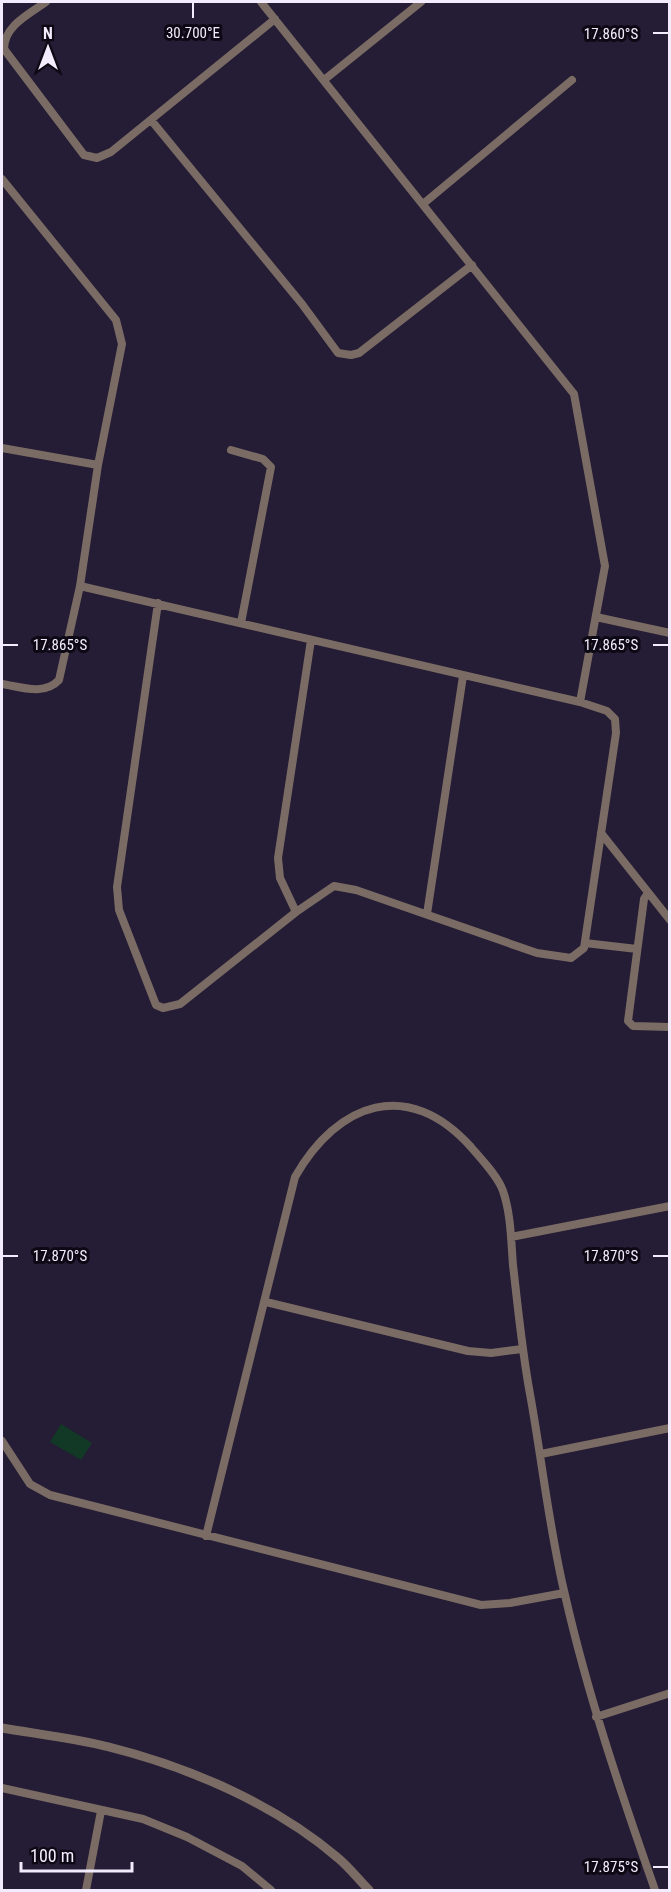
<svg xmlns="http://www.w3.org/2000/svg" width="671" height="1892" font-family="'Roboto Condensed',sans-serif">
<rect width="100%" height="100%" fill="#251c35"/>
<!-- green -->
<path fill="#113926" d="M61,1424L92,1443L81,1460L50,1442Z"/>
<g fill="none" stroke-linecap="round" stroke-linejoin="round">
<!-- minor -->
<path stroke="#7a6c64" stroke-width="8" d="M46,2C29,14 4,26 4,49L84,155L97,158L111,152L275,19
M261,2L574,394L605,566L580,702
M324,80L421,2
M151,120L302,304L338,353L351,355L359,353L472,265
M2,179L116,320L122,344L98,465L80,586L59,680C44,696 21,687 2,684
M423,204L572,80
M2,448L98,465
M231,450L263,459L271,467L241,623
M80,586L580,702L607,711L615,719L616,733L584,948L571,958L537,953L356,890L334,886L296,912L180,1004L163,1008L156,1005L119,910L117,887L158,603
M596,617L670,633
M601,833L670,920
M648,893L644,899L628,1021L633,1026L670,1027
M296,912L280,878L278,858L311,640
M427,914L463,676
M585,943L637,949
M511,1237L670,1206
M266,1302L468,1351L491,1353L522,1349
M2,1441L30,1484L50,1495L481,1605L510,1603L564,1593
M541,1454L670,1428
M206,1536L295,1177C338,1102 408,1077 471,1147C481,1159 498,1176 503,1191C511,1214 511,1241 513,1265C518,1308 522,1351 530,1394C542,1460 549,1529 565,1595C588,1696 621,1793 655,1890
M596,1717L670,1693
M2,1788L143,1819L187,1837L242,1866L271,1890
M86,1890L101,1811"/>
<!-- tertiary -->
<path stroke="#7a6c64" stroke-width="9" d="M2,1728C37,1734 74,1738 109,1747C189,1767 275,1804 338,1858C349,1867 359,1880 369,1890"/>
</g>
<!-- ticks -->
<path fill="none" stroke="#f2ecfe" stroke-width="2" d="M193,3V18M653,33H668M3,645H18M653,645H668M3,1256H18M653,1256H668M653,1867H668"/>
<g font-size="15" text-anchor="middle" fill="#f2ecfe" stroke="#0d0914" stroke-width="6" stroke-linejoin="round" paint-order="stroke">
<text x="193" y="38">30.700°E</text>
<text x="611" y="39">17.860°S</text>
<text x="60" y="650">17.865°S</text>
<text x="611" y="650">17.865°S</text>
<text x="60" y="1261">17.870°S</text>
<text x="611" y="1261">17.870°S</text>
<text x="611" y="1872">17.875°S</text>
</g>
<!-- border -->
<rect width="671" height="1892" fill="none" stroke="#f2ecfe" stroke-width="6"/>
<!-- north arrow -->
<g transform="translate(48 48)" stroke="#0d0914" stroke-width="4.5" paint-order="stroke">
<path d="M0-4.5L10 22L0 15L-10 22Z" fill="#f2ecfe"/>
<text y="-9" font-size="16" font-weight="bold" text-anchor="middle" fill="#f2ecfe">N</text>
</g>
<!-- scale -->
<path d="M21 1862v9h111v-9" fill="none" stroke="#f2ecfe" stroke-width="3"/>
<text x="30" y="1862" font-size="18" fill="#f2ecfe" stroke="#0d0914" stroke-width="4.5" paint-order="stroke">100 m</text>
</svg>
